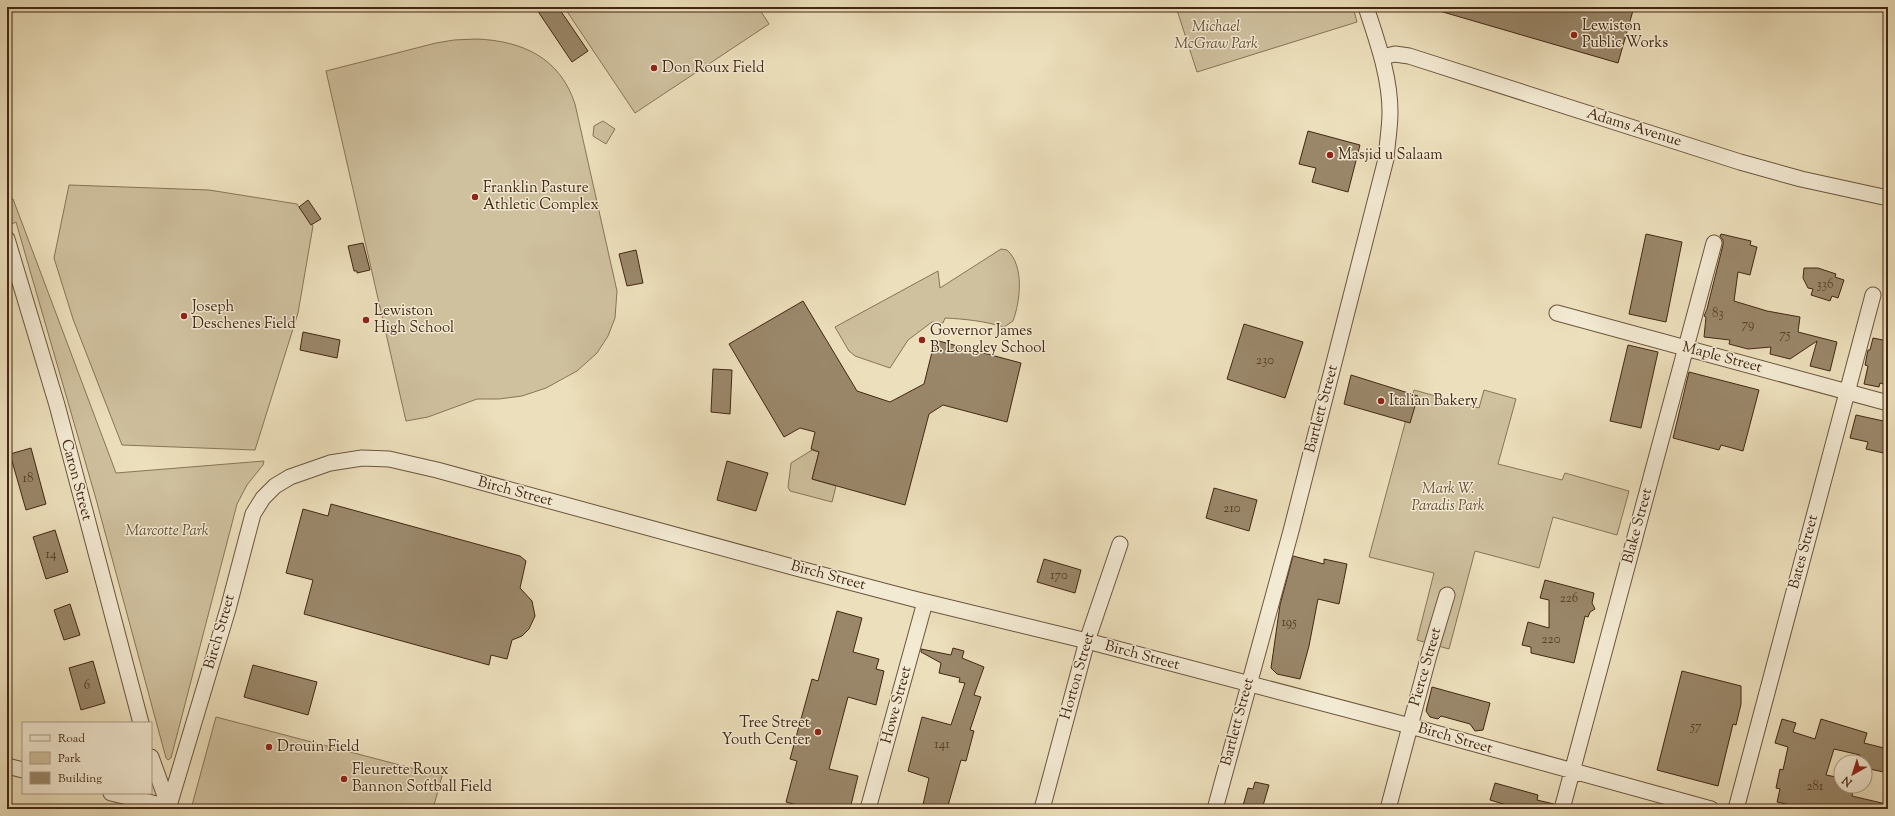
<svg xmlns="http://www.w3.org/2000/svg" width="1895" height="816" font-family="'Sorts Mill Goudy',serif">
<rect width="100%" height="100%" fill="#ecdfbb"/>
<filter id="stains"><feTurbulence type="fractalNoise" baseFrequency=".005" numOctaves="4"/><feColorMatrix values="0 0 0 0 .2 0 0 0 0 .09 0 0 0 0 .02 0 0 0 .5 -.17"/></filter>
<radialGradient id="worn" r=".72"><stop offset=".6" stop-color="#630" stop-opacity="0"/><stop offset="1" stop-color="#630" stop-opacity=".3"/></radialGradient>
<!-- green -->
<path fill="#cfc09e" stroke="#887458" d="M564,7H758L769,24L635,113Z
M1176,7H1353L1357,22L1197,72Z
M477,39C523,41 560,58 575,104L617,291L615,318L608,336L597,353L577,371L546,388L522,396L499,399H477L428,417L406,421L326,71L436,43L454,40Z
M603,121L615,129L606,144L593,136L594,126Z
M69,185L209,190L297,204L299,207L313,226L298,313L255,450L122,445L73,319L54,258Z
M13,199L116,473L264,461L263,465L247,485L237,504L171,758L168,760L166,758L96,499L16,222L12,224L7,208V200Z
M1001,249L1007,250C1025,266 1020,302 1013,321L1004,327C984,321 965,319 945,318L943,323L932,322L908,340L890,368L855,356L849,351L835,327L938,271L940,288Z
M1414,390L1479,408L1484,390L1516,399L1498,464L1562,480L1565,473L1629,491L1617,535L1553,517L1539,568L1475,551L1449,649L1417,640L1434,573L1369,557Z
M812,450L819,452L812,479L836,486L832,502L790,491L788,487L791,463Z
M216,717L442,776L433,809H191Z"/>
<!-- building -->
<path fill="#9a876a" stroke="#422713" d="M535,7H558L588,51L572,62Z
M1437,7H1634L1618,63L1436,10Z
M1308,131L1360,145L1348,192L1312,182L1316,168L1299,164Z
M308,200L321,219L311,225L299,207Z
M1646,234L1682,242L1666,322L1629,314Z
M1721,234L1751,241L1750,245L1757,247L1750,275L1738,272L1734,301L1767,311L1800,317L1798,332L1837,342L1830,371L1810,366L1817,341L1790,359L1770,354L1771,347L1748,349L1729,344L1730,340L1704,337L1706,317L1704,316L1707,309L1723,245V240L1720,236Z
M363,243L370,270L357,273V271H354L348,246Z
M636,250L643,283L627,286L619,254Z
M1804,268H1818L1836,274L1835,277L1844,280L1838,298L1832,296L1830,301L1811,295L1813,289L1808,288L1803,278Z
M803,301L857,391L890,402L924,384L935,340L1021,363L1007,422L943,405L929,414L905,505L812,479L819,452L811,449L815,432L800,428L784,437L729,344Z
M1244,324L1303,342L1285,398L1227,379Z
M303,332L340,340L337,358L300,350Z
M1873,338L1888,341V376L1886,385L1880,383L1879,387L1864,384L1868,366L1865,365L1868,350H1870Z
M1628,345L1658,352L1641,428L1610,421Z
M713,369L732,370L730,414L711,412Z
M1689,372L1759,390L1743,451L1721,445L1719,450L1673,438Z
M1351,375L1418,396L1410,423L1344,404Z
M1856,415L1888,422V454L1866,449L1868,442L1850,438Z
M31,448L46,504L26,510L10,454Z
M727,461L768,473L756,511L717,500Z
M1214,488L1257,500L1249,531L1206,518Z
M331,504L520,556L526,561L520,588L532,601L535,616L529,629L522,636L512,640L507,659L491,655L489,665L304,614L313,580L286,573L303,509L328,516Z
M55,530L68,572L46,579L33,537Z
M1293,556L1324,564V559L1347,564L1339,604L1318,599L1309,646L1300,679L1277,674L1271,668L1280,605Z
M1044,559L1081,570L1075,593L1037,582Z
M1545,580L1594,593L1592,603L1595,609L1590,612L1588,617L1585,616L1574,663L1531,653V647L1522,645L1528,622L1549,628V600L1540,598Z
M70,604L80,635L64,640L54,610Z
M837,611L862,618L853,652L879,659L876,669L884,671L876,705L848,697L829,769L858,776L850,809H811L786,802L797,761L790,759L812,679L818,681Z
M953,648L964,651L962,658L984,667L974,695L981,697L970,730L974,731L966,761L961,760L947,809H922L929,778L908,771L922,717L951,725L965,683L959,682L960,678L939,673L941,663L921,652V649L951,655Z
M93,661L105,703L81,710L69,668Z
M253,665L317,682L308,715L244,697Z
M1682,671L1741,686V704L1736,725L1733,724L1718,786L1657,770Z
M1432,687L1490,703L1483,730L1475,731L1470,724L1441,716L1438,719L1430,717L1426,711Z
M1782,719L1796,723L1793,732L1815,739L1821,719L1867,733L1864,743L1888,749V773L1865,768V762H1858L1860,755L1834,749L1826,775L1841,778V786H1854L1852,796L1886,804L1885,809H1809L1777,802L1780,789L1776,788L1780,769L1783,770L1788,747L1775,743Z
M1255,782L1269,785L1262,809H1242L1248,788L1253,789Z
M1495,783L1538,795L1537,800L1554,804L1553,809H1520L1490,800Z"/>
<g fill="none" stroke-linecap="round" stroke-linejoin="round">
<!-- minor casing -->
<g stroke="#6c553d" stroke-width="17">
<path id="minor" d="M1382,57L1395,54L1409,56L1740,162L1801,179L1888,198
M7,239L57,405L141,723
M1557,313L1888,403
M151,757L169,807
M7,766L23,770
M111,793L169,807
M168,809L228,609L253,514L263,498L275,486L290,477L330,463L362,458L389,459L437,470L800,569L914,599L1087,641L1410,726L1711,809
M868,809L925,602
M1042,809L1087,641L1120,544
M1215,809L1291,531L1386,159C1387,144 1390,128 1390,112C1390,76 1377,41 1366,7
M1388,809L1429,655L1447,595
M1562,809L1714,243
M1736,809L1873,295"/>
</g>
<!-- minor -->
<use href="#minor" stroke="#f3ead3" stroke-width="15"/>
</g>
<!-- markers -->
<g fill="#8f2418" stroke="#f3ead3" stroke-width="1.5">
<circle cx="1574" cy="35" r="4"/>
<circle cx="654" cy="68" r="4"/>
<circle cx="1330" cy="155" r="4"/>
<circle cx="475" cy="197" r="4"/>
<circle cx="184" cy="316" r="4"/>
<circle cx="366" cy="320" r="4"/>
<circle cx="922" cy="340" r="4"/>
<circle cx="1381" cy="401" r="4"/>
<circle cx="818" cy="732" r="4"/>
<circle cx="269" cy="747" r="4"/>
<circle cx="344" cy="779" r="4"/>
</g>
<g text-anchor="middle" dominant-baseline="central" stroke-width="3" stroke-linejoin="round" paint-order="stroke">
<!-- number labels -->
<g font-size="13" fill="#583f29">
<text x="1825" y="285">336</text>
<text x="1718" y="314">83</text>
<text x="1748" y="325">79</text>
<text x="1785" y="335">75</text>
<text x="1265" y="361">230</text>
<text x="28" y="479">18</text>
<text x="1232" y="509">210</text>
<text x="51" y="555">14</text>
<text x="1059" y="576">170</text>
<text x="1569" y="599">226</text>
<text x="1289" y="623">195</text>
<text x="1551" y="640">220</text>
<text x="87" y="686">6</text>
<text x="1696" y="727">57</text>
<text x="942" y="745">141</text>
<text x="1815" y="787">281</text>
</g>
<!-- poi labels -->
<g font-size="15" fill="#422713" stroke="#f3ead3" text-anchor="start">
<text x="1582" y="26">Lewiston<tspan x="1582" dy="17">Public Works</tspan></text>
<text x="662" y="68">Don Roux Field</text>
<text x="1338" y="155">Masjid u Salaam</text>
<text x="483" y="188">Franklin Pasture<tspan x="483" dy="17">Athletic Complex</tspan></text>
<text x="192" y="307">Joseph<tspan x="192" dy="17">Deschenes Field</tspan></text>
<text x="374" y="311">Lewiston<tspan x="374" dy="17">High School</tspan></text>
<text x="930" y="331">Governor James<tspan x="930" dy="17">B. Longley School</tspan></text>
<text x="1389" y="401">Italian Bakery</text>
<text x="810" y="723" text-anchor="end">Tree Street<tspan x="810" dy="17">Youth Center</tspan></text>
<text x="277" y="747">Drouin Field</text>
<text x="352" y="770">Fleurette Roux<tspan x="352" dy="17">Bannon Softball Field</tspan></text>
</g>
<!-- park labels -->
<g font-size="15" font-style="italic" fill="#654d36" stroke="#f3ead3">
<text x="1216" y="27">Michael<tspan x="1216" dy="17">McGraw Park</tspan></text>
<text x="1448" y="489">Mark W.<tspan x="1448" dy="17">Paradis Park</tspan></text>
<text x="167" y="531">Marcotte Park</text>
</g>
<!-- street labels -->
<g font-size="15" fill="#422713" stroke="#f3ead3">
<text transform="translate(1634 128) rotate(17)">Adams Avenue</text>
<text transform="translate(1722 358) rotate(15)">Maple Street</text>
<text transform="translate(1322 409) rotate(-75)">Bartlett Street</text>
<text transform="translate(76 480) rotate(75)">Caron Street</text>
<text transform="translate(515 492) rotate(15)">Birch Street</text>
<text transform="translate(1638 526) rotate(-75)">Blake Street</text>
<text transform="translate(1804 552) rotate(-75)">Bates Street</text>
<text transform="translate(828 576) rotate(15)">Birch Street</text>
<text transform="translate(220 632) rotate(-74)">Birch Street</text>
<text transform="translate(1142 656) rotate(15)">Birch Street</text>
<text transform="translate(1426 667) rotate(-74)">Pierce Street</text>
<text transform="translate(1078 676) rotate(-74)">Horton Street</text>
<text transform="translate(897 705) rotate(-75)">Howe Street</text>
<text transform="translate(1238 722) rotate(-75)">Bartlett Street</text>
<text transform="translate(1455 739) rotate(16)">Birch Street</text>
</g>
</g>
<!-- margin -->
<rect width="1895" height="816" fill="none" stroke="#ecdfbb" stroke-width="24"/>
<rect x="8" y="8" width="1879" height="800" fill="none" stroke="#422713" stroke-width="2"/>
<rect x="12" y="12" width="1871" height="792" fill="none" stroke="#422713"/>
<!-- legend -->
<rect x="22" y="722" width="130" height="72" fill="#f3ead3" stroke="#ac9c86"/>
<rect x="30" y="735" width="20" height="6" fill="#f3ead3" stroke="#ac9c86"/>
<text x="58" y="742" font-size="12" fill="#422713">Road</text>
<rect x="30" y="752" width="20" height="12" fill="#cfc09e" stroke="#ac9c86"/>
<text x="58" y="762" font-size="12" fill="#422713">Park</text>
<rect x="30" y="772" width="20" height="12" fill="#9a876a" stroke="#ac9c86"/>
<text x="58" y="782" font-size="12" fill="#422713">Building</text>
<!-- north arrow -->
<g transform="translate(1853 774) rotate(219)"><circle r="19" fill="#f3ead3" stroke="#ac9c86"/>
<path d="M0-3L7 15L0 10L-7 15Z" fill="#8f2418"/>
<text y="-6" font-size="11" font-weight="bold" text-anchor="middle" fill="#422713">N</text>
</g>
<rect width="100%" height="100%" filter="url(#stains)"/>
<rect width="100%" height="100%" fill="url(#worn)"/>
</svg>
